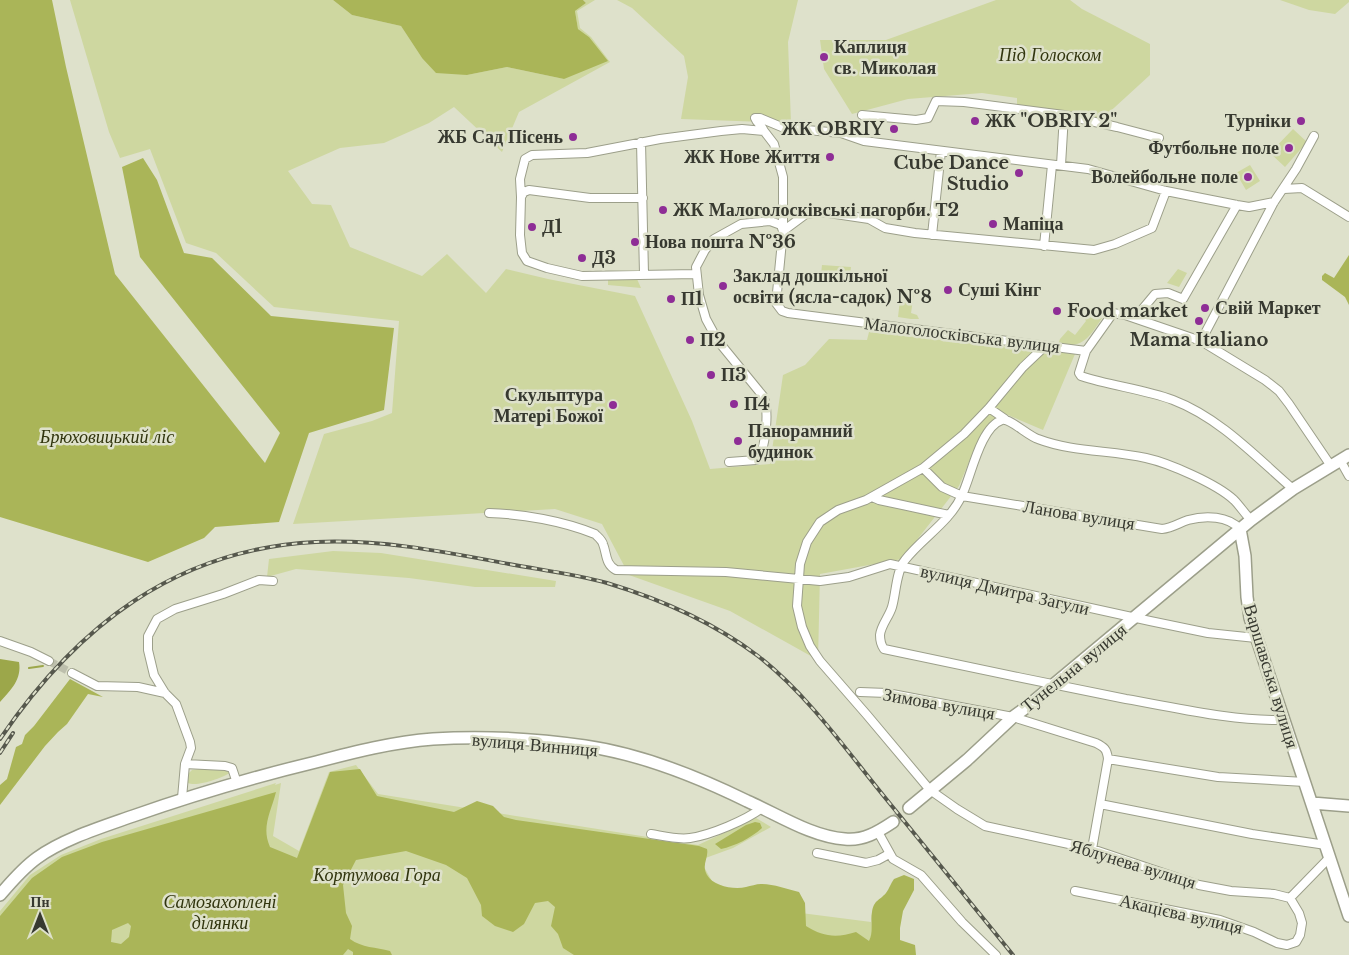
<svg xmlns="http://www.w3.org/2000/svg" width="1349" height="955" font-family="'Libre Baskerville',serif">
<rect width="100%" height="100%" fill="#dee1cb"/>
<!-- green -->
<path fill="#ced7a0" d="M70,0H333L352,15L401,26L422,58L467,75L507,67L564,79L589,37L578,29L575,11L586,3L583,0H595L577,11L580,28L591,37L610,62L519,112L502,152L454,107L429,123L384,143L340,148L288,171L312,204L331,205L350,247L422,276L447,254L486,293L506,269L548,279L635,296L692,421L710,469L770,464L783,375L805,365L829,339L867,340L869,332L1075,354L1043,430L1001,412L978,440L959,486L902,559L820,574L818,660L730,611L629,575L602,524L555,509L293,524L324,434L372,421L392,413L399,321L274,307L216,253L186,243L150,149L120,158L109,132Z
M617,0H798L788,42L791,123L681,119L688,77L684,56L632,8Z
M996,0H1070L1082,9L1150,44V75L1103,118L1017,105V98L982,93L908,99L852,114L824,69L820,40H886Z
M1280,0H1349V2L1335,14L1309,10Z
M1293,129L1307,142L1285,167L1270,153Z
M1250,165L1260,181L1246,190L1236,173Z
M822,265L851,267L850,276L821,274Z
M1178,269L1187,273L1179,287L1167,283Z
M608,279H637L641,288L608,285Z
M901,291L914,293L911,313L917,315L919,319H911L912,314L911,319L898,317Z
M1083,313L1098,315L1102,318C1089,338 1083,348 1058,345L1060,339L1068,330L1075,335L1086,321L1082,315Z
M333,551L381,553L556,581L555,587H475L409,578L296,569L267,577L269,559Z
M356,765L378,794L698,845L756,818L771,827L733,848L700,860L712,881L770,909L871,922L874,940L887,955H0V911L30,875L61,855L101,839L276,783L275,785L281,783L273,836L299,851L329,772Z
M215,767L231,772C223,778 197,787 188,783V774L192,770Z"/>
<!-- forest -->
<path fill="#aab558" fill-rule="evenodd" d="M0,0H52L66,67L115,274L265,463L280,433L140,257L122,167L143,158L157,180L184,253L212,258L271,316L394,328L384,410L309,433L279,522L215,527L204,538L148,562L0,517Z
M333,0H583L586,3L575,11L578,29L589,37L608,61L564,79L507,67L467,75L436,73L422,58L401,26L352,15Z
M1349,255V305L1345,297L1322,280V276L1325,273L1334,278Z
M70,679L103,697L88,694L67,724L58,732L45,746L0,805V785L7,779L16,747L22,744L25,735L34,726Z
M360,769L377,796L454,812L477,801L493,806L504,817L516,820L699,846L707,849C709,858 701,865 707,875C713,886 734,890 746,887C751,886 756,884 761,884C774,884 786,889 799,892L805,903L806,926C823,937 837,938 856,932L869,941C874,931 870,922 872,912C874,900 879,901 886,893C889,889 891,883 894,879L904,875L914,879V890L903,911L900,928V940L915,945L916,955H574L563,948L558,934L551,926L555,907L548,901L535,903L524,924L513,932L495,926L482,916L481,905L467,878L446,865L406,851L356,860L343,885L346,913L352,926L350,939C362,948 376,947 390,951L392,955H353V952L348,949L343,955H0V916L32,878L62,857L102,842L276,792C271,812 261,827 270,847L297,858L330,772ZM128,923L131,926L129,937L121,944L111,942L112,930Z
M755,822L760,823L762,828C751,838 735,846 721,849L715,844L746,825Z"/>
<!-- water -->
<path fill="#9ca74a" d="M0,659L19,662C22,679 11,690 0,702Z"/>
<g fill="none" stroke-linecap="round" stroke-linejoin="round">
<!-- stream -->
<path stroke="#9ca74a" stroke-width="2" d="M29,668L43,666"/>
<!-- street-tunnel -->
<path stroke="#bdbfac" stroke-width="8" stroke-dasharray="8 4" stroke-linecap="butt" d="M49,661L72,673"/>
<!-- secondary-tunnel -->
<path stroke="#bdbfac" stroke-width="11" stroke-dasharray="11 5.5" stroke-linecap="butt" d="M893,822L909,808"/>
<!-- street casing -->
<g stroke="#9c9f8a" stroke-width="10">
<path id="street" d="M862,115L916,120L928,118L936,101L964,102L1064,115L1061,165
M1064,115L1117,127L1159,138
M764,131C762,125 757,124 755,118H760L784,128L841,133L864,141L1088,169L1166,191L1237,205L1249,207L1274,202
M641,142L644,274
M1284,189L1302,188L1349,217
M1166,191L1152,228L1115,244L1094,250L915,233L885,228L869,219L822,212L806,214L783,231L776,303L782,311L788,313L1086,351L1113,313L1125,315L1201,341L1265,380L1279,391L1289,404L1331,466
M521,197L520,179L525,159L532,155L587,153L660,139L721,131L742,129L764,131L774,144L783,177V231L781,225L770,221L741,224L714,239L705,250L696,267L699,295L706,319L718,341L763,396C770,411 765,440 761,456L756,460L729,462
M643,198H590L529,190L524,192L521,197L520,235L522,253L527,261L547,268L582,276L696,274
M932,235L941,151
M1044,246L1052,165
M1135,318L1155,294L1168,293L1183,299L1237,205
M1201,341L1274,202L1296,169L1314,136
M1049,346L1043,348L1023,367L989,408L964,434L923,468L866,500L838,510L820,522L807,542L800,564L797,606L802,627L810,646L820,661L867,715L930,790L957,809L985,826L1092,849L1199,885L1231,891L1274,894L1290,898L1330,857
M1086,351L1079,373L1081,376C1111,386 1143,389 1173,400C1220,418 1256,457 1293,489
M989,408L1005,419
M1340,460L1349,476
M923,468L942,487L962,496L1162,529C1172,528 1179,523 1188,520C1206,515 1228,516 1240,529
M872,497L879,500L949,515
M489,513C523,514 563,521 595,534C598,537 602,540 603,544C607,554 605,564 616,570L726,572L820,581L849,577L890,564L1150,621L1208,633L1256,638
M1251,520C1245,514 1240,506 1234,500C1217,484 1169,463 1146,458C1110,450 1072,452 1038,439C1028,436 1010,418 1002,420C980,427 971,477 962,495C950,522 922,538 905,560C896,571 896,594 892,607C889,617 881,625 880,635C880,641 881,645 884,649C965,666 1045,683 1126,699C1178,708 1231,721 1283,720
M0,641L31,652L49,661
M72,673L97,686L138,687L165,693
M860,692L887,693L1013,717L1096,743C1104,747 1107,749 1108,759L1092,849
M1108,759L1218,777L1305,782
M185,764L225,766L232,768L237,783
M182,798L185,764L191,748L190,742L176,704L165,693L154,675L148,650V636L157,619L175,609L223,594L259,580L273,581
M1100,804L1252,834L1326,845
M878,832L893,859L921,875L962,922L996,955
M651,834C663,836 678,840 690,838C711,835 746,820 762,808
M817,853L866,863L878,860L889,854
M1075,891L1220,920L1254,932L1277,943L1287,945L1296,942L1300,935L1302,923L1299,913L1290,898"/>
</g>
<!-- secondary casing -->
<g stroke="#9c9f8a" stroke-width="14">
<path id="secondary" d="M1240,529L1245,556L1247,597L1250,618L1349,916
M1312,803L1349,806
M909,808L967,760L1013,717L1028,706L1251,520L1293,489L1349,455
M0,895C11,882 23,868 37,858C63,839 102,827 133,816C193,795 254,777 316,762C354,752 393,742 433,739C481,736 537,739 585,746C641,754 696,776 747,801C777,814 812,837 845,839C863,841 878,832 893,822"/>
</g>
<!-- street -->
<use href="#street" stroke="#fff" stroke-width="8"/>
<!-- secondary -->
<use href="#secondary" stroke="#fff" stroke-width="11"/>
<!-- rail casing -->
<g stroke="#56584d" stroke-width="4">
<path id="rail" d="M0,739C77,626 176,549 316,542C381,539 445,552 509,564C541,570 575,574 607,583C660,599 713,622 758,656C809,696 846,750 887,800C929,852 971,903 1013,955
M0,753L13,733"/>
</g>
<!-- rail -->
<use href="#rail" stroke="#dee1cb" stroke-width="2" stroke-dasharray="5.5" stroke-linecap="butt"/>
</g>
<!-- markers -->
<g fill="#8e2d96" stroke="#dee1cb" stroke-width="2">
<circle cx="824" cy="57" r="5"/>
<circle cx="975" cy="121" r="5"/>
<circle cx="1301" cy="121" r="5"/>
<circle cx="894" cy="129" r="5"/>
<circle cx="573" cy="137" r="5"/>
<circle cx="1289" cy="148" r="5"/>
<circle cx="830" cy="157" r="5"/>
<circle cx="1019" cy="173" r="5"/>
<circle cx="1248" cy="177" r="5"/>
<circle cx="663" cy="210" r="5"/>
<circle cx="993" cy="224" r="5"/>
<circle cx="532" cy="227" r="5"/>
<circle cx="635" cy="242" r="5"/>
<circle cx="582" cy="258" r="5"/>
<circle cx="723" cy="286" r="5"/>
<circle cx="948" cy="290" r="5"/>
<circle cx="671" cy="299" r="5"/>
<circle cx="1205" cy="308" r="5"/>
<circle cx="1057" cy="311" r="5"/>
<circle cx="1199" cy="321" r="5"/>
<circle cx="690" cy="340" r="5"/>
<circle cx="711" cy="375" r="5"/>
<circle cx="734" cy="404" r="5"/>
<circle cx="613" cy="405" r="5"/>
<circle cx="738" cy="441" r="5"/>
</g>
<g text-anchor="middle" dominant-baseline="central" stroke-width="5" stroke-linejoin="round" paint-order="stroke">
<!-- poi labels -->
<g font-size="18" font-weight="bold" fill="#373930" stroke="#dee1cb" text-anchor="start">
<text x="834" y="47">Каплиця<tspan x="834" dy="21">св. Миколая</tspan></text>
<text x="985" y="121">ЖК "OBRIY 2"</text>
<text x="1291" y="121" text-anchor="end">Турніки</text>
<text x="884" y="129" text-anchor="end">ЖК OBRIY</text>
<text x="563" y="137" text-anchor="end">ЖБ Сад Пісень</text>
<text x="1279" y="148" text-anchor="end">Футбольне поле</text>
<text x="820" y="157" text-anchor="end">ЖК Нове Життя</text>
<text x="1009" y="163" text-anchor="end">Cube Dance<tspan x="1009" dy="21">Studio</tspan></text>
<text x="1238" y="177" text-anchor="end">Волейбольне поле</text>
<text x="673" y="210">ЖК Малоголосківські пагорби. Т2</text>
<text x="1003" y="224">Мапіца</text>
<text x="542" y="227">Д1</text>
<text x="645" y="242">Нова пошта №36</text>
<text x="592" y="258">Д3</text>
<text x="733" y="276">Заклад дошкільної<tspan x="733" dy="21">освіти (ясла-садок) №8</tspan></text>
<text x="958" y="290">Суші Кінг</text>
<text x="681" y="299">П1</text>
<text x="1215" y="308">Свій Маркет</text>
<text x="1067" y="311">Food market</text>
<text x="700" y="340">П2</text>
<text x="1199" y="340" text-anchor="middle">Mama Italiano</text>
<text x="721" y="375">П3</text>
<text x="603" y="395" text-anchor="end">Скульптура<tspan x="603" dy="21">Матері Божої</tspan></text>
<text x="744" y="404">П4</text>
<text x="748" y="431">Панорамний<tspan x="748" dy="21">будинок</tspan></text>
</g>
<!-- park labels -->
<g font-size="18" font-style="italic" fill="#31350e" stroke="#dee1cb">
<text x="1050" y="55">Під Голоском</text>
<text x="107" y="437">Брюховицький ліс</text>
<text x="377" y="875">Кортумова Гора</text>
<text x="220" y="902">Самозахоплені<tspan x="220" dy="21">ділянки</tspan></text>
</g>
<!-- street labels -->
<g font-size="18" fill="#373930" stroke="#dee1cb">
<text transform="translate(962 335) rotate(7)">Малоголосківська вулиця</text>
<text transform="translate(1079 515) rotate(9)">Ланова вулиця</text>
<text transform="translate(1005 590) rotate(13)">вулиця Дмитра Загули</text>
<text transform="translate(1074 668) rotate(-39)">Тунельна вулиця</text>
<text transform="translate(1271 676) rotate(73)">Варшавська вулиця</text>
<text transform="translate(939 704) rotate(10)">Зимова вулиця</text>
<text transform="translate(535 745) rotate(5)">вулиця Винниця</text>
<text transform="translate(1133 864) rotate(17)">Яблунева вулиця</text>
<text transform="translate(1181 914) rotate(13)">Акацієва вулиця</text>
</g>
</g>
<!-- north arrow -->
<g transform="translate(40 915)" stroke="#dee1cb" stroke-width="4" paint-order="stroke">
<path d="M0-4L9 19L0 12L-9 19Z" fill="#373930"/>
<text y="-8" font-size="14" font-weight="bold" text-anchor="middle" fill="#373930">Пн</text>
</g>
</svg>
